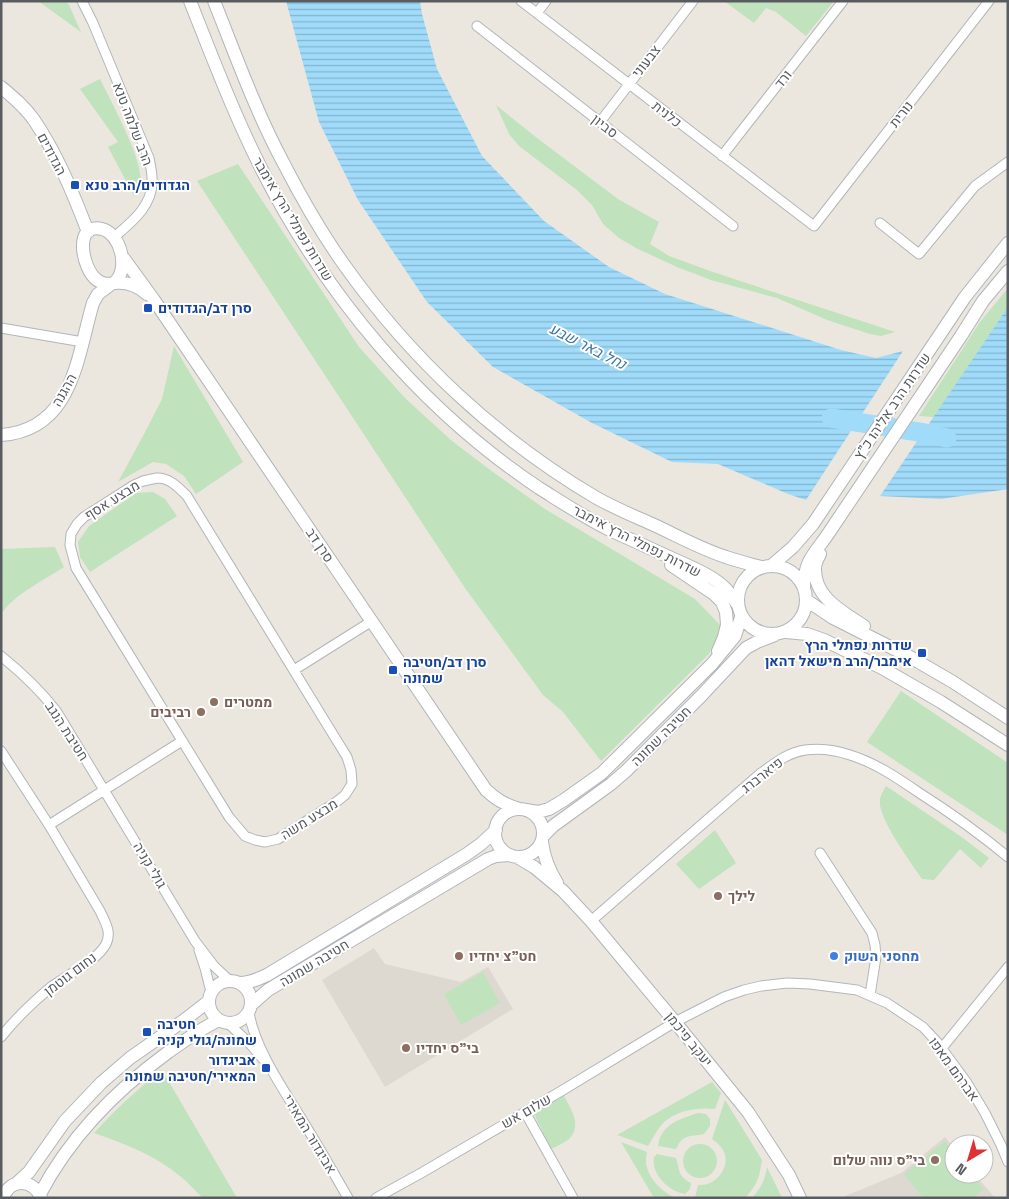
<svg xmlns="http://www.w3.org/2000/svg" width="1009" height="1199" font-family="'Space Grotesk',Heebo,sans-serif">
<defs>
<pattern id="water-rules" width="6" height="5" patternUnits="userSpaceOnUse" patternTransform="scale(1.25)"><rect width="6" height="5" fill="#a0dbfa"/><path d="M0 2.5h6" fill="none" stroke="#85b5ce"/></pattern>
</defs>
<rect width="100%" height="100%" fill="#ebe7df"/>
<!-- education -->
<path fill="#ddd9d0" d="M374,948L385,964L461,982L488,967L513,1009L385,1087L322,980Z
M945,1137L954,1148V1174H975L995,1198H844L843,1197L901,1173Z"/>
<!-- green -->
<path fill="#c0e2bc" d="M38,1H66L69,5L81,32Z
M724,1H834L806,36L776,12L766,8L754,23Z
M100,79C110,100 146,164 140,185C139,189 136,193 134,196L108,147L118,142L80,89Z
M496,105L537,138L618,199L659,222L650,244L669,256L713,272L895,332L881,336L870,334L827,320L777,298L711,280L677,267L638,249L619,238L603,224L592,205L577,190L519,146L509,134Z
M238,164L359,347L406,399L452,441L493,472L545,509L695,599L722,627L709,654L601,761L563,712L543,695L465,588L197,181Z
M1008,288V420L1004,422L919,416L980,322Z
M174,346L243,462L196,494L184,476L166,464L153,462L118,482L143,436L162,399Z
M153,492L165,499L177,516L90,572L80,557L78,542L89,526L136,493Z
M55,547L64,567C43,581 16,593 1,614V549Z
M901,691L1008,763V835L867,742Z
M886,786L963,838L989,858L981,868L960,849L934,880L922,879C912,864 877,817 880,800C880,796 884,790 886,786Z
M715,830L736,863L699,889L676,864Z
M483,972L500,1003L461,1025L444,994Z
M162,1070L237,1198H203C195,1191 188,1182 180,1176C154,1155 126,1144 94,1133C116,1109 136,1090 162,1070Z
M712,1082L721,1093L715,1109C698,1107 678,1110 664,1122C658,1128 653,1138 648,1146L617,1135Z
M563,1094C570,1108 583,1125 569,1139C564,1143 557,1146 551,1149L534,1114Z
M725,1100L762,1160C759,1178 758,1184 745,1198H695L698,1185C702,1185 706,1185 710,1183C722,1178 730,1162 723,1150C720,1145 716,1142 712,1139Z
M698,1113L706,1114L710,1119V1126L704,1134C689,1137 683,1134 676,1149L658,1146C661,1124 680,1119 698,1113Z
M945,1141L954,1153V1174H971L984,1189L973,1198H923L904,1174Z
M621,1142L647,1152C646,1156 646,1160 646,1164C649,1180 662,1191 675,1198H654Z
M683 1161a17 17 0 1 1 34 0a17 17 0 1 1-34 0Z
M657,1154L676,1158C680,1169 677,1176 691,1183L690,1189L685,1194C668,1191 651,1174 654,1157Z
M767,1167L782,1198H752C761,1188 765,1180 767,1167Z"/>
<!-- water -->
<path fill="url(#water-rules)" d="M286,1H420L422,14L437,69L482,156L544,221L609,267L665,294L841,350L876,358L903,351L806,500L788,494L718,464L672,462L592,423L493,367L427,302L358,200L319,122Z
M1008,307V489L941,499L880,496Z"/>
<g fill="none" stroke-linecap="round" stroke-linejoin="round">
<!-- river -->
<path stroke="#a0dbfa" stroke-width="19" d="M831,418L925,433L947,438"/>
<!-- street casing -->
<g stroke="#b2b6ba" stroke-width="11">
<path id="street" d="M82,1L93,23L149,158C150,164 152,171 152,178C154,205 132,222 113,238
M521,1L814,226L989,1
M537,13L546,1
M477,26L733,226
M600,122L693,1
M722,156L843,1
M880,223L919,254L975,186L1008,162
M1,328L83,342
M157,478C170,478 178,487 187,496L334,736L347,757L351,770L352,784L345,795L335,803L278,839L265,842L255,840L245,836L229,817L76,568L70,545L71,534L77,524L84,517L134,485L143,481Z
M1,656C22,673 41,691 57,712L195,941L214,966L229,980
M294,670L372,621
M1,751L49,825L100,911C105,922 112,932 106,944C98,960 66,976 51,987C33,1002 16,1018 1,1037
M49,825L182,741
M820,853L872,933L875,945L876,957L870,995
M591,921L761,773C775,763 787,753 805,750C820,748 836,750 850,755C876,763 899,779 921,794C951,813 980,834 1008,857
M199,950L205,968L211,992
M249,1012C254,1046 281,1086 299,1115C316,1142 332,1170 348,1198
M228,1023L251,1045L263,1059
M942,1048L1008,967
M525,1112L573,1198
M376,1198L423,1172L563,1090L675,1022L724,997L744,990L761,986L787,983L810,984L857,990L887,1003L923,1027L937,1042L967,1083L985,1113L1001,1145L1008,1162"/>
</g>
<!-- secondary casing -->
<g stroke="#b1b5ba" stroke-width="14">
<path id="secondary" d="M190,1C213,59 235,117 263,172C327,297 422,410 539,488C563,503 587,519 612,531C634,541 656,551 678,561C693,568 713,576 725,588C730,593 734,600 738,605
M214,1C236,56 256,112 284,164C302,199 322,234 345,266C411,359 497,439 595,497C614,508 634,516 654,525C678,536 701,549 726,557C737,561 750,564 761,567
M1,87C13,97 25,107 34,120C57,154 73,193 88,232
M122,256L154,300L486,790C497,800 504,804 519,809
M114,283C130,270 121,234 102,229C73,222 82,269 97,280C104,285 108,284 115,283C127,282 138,286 147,294
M1,435C73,430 77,357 93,303L98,294L110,285
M820,554C818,558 815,563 815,568C814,598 843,612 864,626
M671,565L714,594L722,602L726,612L727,625L724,637L718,651
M738 600a34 34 0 1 1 68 0a34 34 0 1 1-68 0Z
M771,566L793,547L813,524L965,297L1008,243
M804,588C804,563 812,556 826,537L961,336L983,301L1008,271
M806,600L833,618L910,657L953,682L1008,718
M786,632L807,634L824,640L882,668L941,702L1008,745
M495 833a24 24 0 1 1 48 0a24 24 0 1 1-48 0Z
M526,810L538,812L549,809L564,800L602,773L712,664L735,636L741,617
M543,836L553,826L611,784L626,771L701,696L746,648L757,642L775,635
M542,842C544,858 549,870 557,883
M517,857L534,867L563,891L591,921L675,1022L748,1112L789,1175L800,1198
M209 1002a21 21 0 1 1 42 0a21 21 0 1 1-42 0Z
M240,983C250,983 258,979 267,975L467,854L481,844L496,830
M251,1005L268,990L488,859L496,856L510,855
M17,1183L29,1172L65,1121L101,1083L130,1058L183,1021L209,1001
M40,1194C70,1137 115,1091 167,1053C184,1041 200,1029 219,1020
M3,1198C10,1177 34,1179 41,1198"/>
</g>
<!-- street -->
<use href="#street" stroke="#fff" stroke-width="9"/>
<!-- secondary -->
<use href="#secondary" stroke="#fff" stroke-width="12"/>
</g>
<!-- markers -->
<g fill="#1a4fb4" stroke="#fff" stroke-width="2">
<rect x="70" y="180" width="10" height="10" rx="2.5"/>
<rect x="143" y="303" width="10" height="10" rx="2.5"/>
<rect x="917" y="648" width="10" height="10" rx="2.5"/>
<rect x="388" y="665" width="10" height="10" rx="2.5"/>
<rect x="142" y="1027" width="10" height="10" rx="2.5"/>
<rect x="261" y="1063" width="10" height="10" rx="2.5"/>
</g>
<g fill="#8d6e63" stroke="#fff" stroke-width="2">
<circle cx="214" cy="702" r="5"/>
<circle cx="201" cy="712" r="5"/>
<circle cx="718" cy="896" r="5"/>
<circle cx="459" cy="956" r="5"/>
<circle cx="406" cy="1048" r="5"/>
<circle cx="935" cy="1160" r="5"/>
</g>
<circle fill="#3f7fe0" stroke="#fff" stroke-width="2" cx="834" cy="956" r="5"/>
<g text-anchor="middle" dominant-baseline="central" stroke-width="4" stroke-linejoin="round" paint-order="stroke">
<!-- street labels -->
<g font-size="14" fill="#585c60" stroke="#fff">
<text transform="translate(646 61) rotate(-52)">צבעוני</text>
<text transform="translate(783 79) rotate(-52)">ורד</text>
<text transform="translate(667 114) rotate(38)">כלנית</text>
<text transform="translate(901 114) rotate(-52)">נורית</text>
<text transform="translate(133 124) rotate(69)">הרב שלמה טנא</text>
<text transform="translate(605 126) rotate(38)">סביון</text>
<text transform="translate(52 154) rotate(62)">הגדודים</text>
<text transform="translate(293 219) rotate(59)">שדרות נפתלי הרץ אימבר</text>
<text transform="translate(64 390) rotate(-61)">ההגנה</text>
<text transform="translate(892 406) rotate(-56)">שדרות הרב אליהו כ"ץ</text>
<text transform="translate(112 500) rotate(-32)">מבצע אסף</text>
<text transform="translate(637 541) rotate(27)">שדרות נפתלי הרץ אימבר</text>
<text transform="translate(320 545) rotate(56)">סרן דב</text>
<text transform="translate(67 731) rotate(57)">חטיבת הנגב</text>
<text transform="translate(661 736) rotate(-45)">חטיבה שמונה</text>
<text transform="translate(762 775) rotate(-38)">פיארברג</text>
<text transform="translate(309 819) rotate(-32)">מבצע משה</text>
<text transform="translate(150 865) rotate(59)">גולי קניה</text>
<text transform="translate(314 963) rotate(-31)">חטיבה שמונה</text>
<text transform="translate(70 974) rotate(-37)">נחום גוטמן</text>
<text transform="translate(689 1039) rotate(51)">יעקב פיכמן</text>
<text transform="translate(954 1069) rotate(54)">אברהם מאפו</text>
<text transform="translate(526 1111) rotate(-30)">שלום אש</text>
<text transform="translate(310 1134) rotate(59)">אביגדור המאירי</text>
</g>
<!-- transit labels -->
<g font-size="14" font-weight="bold" fill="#164399" stroke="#fff" text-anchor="start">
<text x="85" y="185">הגדודים/הרב טנא</text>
<text x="158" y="308">סרן דב/הגדודים</text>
<text x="912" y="645" text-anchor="end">שדרות נפתלי הרץ<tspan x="912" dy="16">אימבר/הרב מישאל דהאן</tspan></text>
<text x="403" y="662">סרן דב/חטיבה<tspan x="403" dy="16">שמונה</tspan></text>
<text x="157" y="1024">חטיבה<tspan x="157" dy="16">שמונה/גולי קניה</tspan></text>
<text x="256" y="1060" text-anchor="end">אביגדור<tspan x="256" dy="16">המאירי/חטיבה שמונה</tspan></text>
</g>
<!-- education labels -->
<g font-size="14" font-weight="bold" fill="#785e54" stroke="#fff" text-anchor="start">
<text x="224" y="702">ממטרים</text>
<text x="191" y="712" text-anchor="end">רביבים</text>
<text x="728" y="896">לילך</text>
<text x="469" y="956">חט"צ יחדיו</text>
<text x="416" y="1048">בי"ס יחדיו</text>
<text x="925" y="1160" text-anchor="end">בי"ס נווה שלום</text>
</g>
<!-- shop labels -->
<g font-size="14" font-weight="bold" fill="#366cbe" stroke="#fff" text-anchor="start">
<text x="844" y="956">מחסני השוק</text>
</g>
<!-- water labels -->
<g font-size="15" font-style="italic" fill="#3d77a2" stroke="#fff">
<text transform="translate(588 346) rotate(27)">נחל באר שבע</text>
</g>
</g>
<!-- border -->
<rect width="1009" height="1199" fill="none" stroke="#585c60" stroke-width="5"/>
<!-- north arrow -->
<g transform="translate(969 1159) rotate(218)"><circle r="24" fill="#ffffff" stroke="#bcbebf"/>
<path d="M0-4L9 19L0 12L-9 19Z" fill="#df3133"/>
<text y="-8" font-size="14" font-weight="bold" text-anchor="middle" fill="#585c60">N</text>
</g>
</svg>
